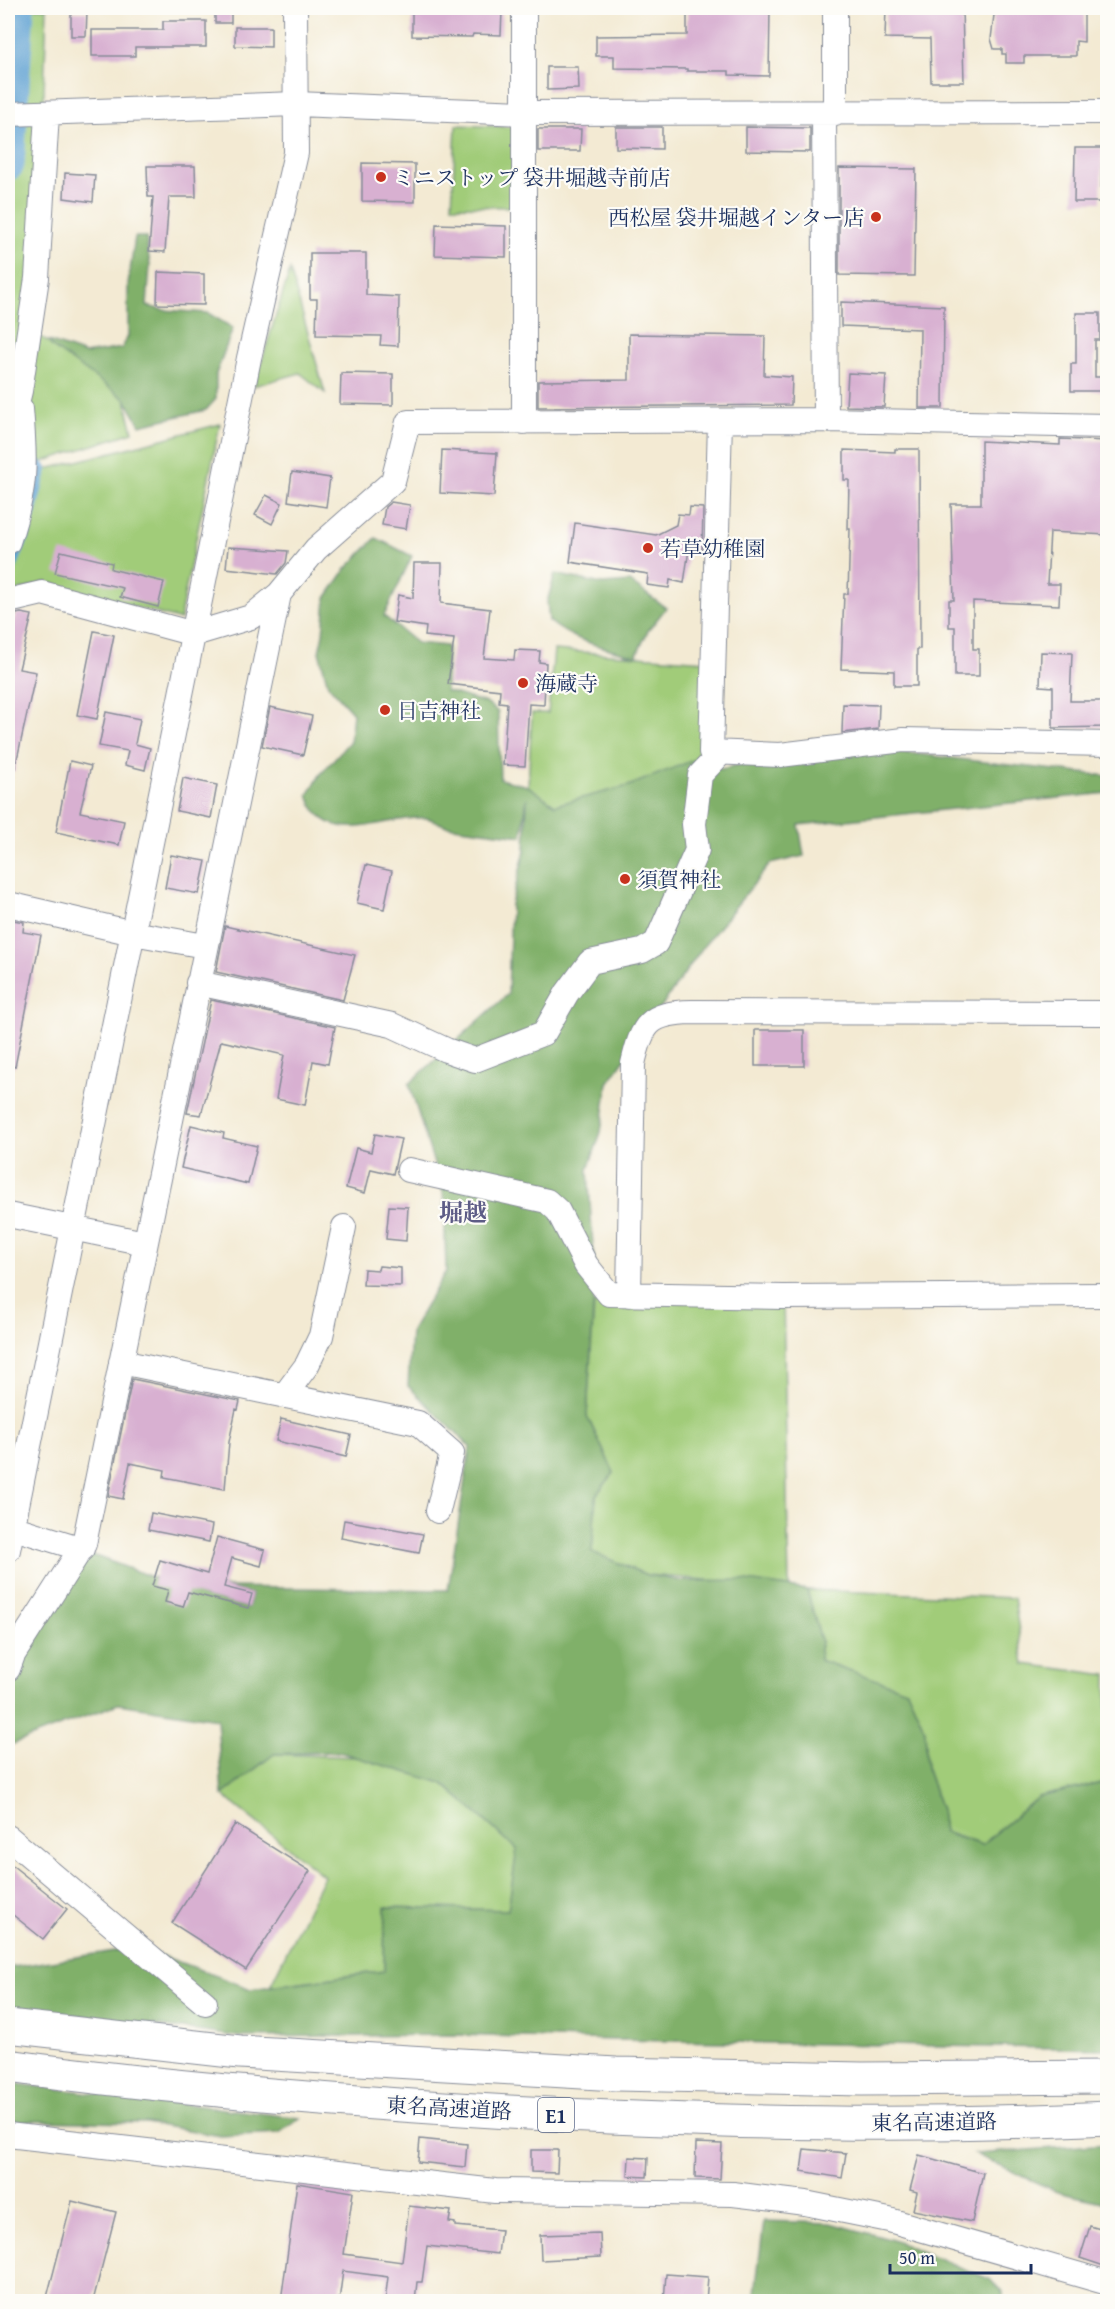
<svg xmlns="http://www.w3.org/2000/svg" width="1115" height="2309" font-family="'Gentium Book Plus','Noto Serif JP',serif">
<rect width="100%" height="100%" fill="#fdfcf7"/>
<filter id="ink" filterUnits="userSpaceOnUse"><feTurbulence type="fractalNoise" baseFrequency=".0167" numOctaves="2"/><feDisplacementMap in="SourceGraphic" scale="12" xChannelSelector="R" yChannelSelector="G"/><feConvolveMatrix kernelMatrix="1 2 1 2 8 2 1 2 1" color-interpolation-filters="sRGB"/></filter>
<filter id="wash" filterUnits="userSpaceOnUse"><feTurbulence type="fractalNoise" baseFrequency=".008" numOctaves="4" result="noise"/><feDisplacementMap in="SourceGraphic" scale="24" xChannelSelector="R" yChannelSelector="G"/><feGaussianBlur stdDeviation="1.35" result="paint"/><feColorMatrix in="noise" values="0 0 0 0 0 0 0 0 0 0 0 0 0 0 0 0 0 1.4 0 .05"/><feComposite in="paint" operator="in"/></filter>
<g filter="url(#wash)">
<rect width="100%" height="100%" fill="#f3ead3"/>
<!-- green -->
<path fill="#a1cc79" stroke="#5e7e6c" stroke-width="1.5" d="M8,8H47L38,260L8,428Z
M456,125L515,127L514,207L452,206Z
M290,270L325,393L300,373L254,386Z
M40,336L125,399L133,432L33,465L21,384Z
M220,424L181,611V620L46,582L8,594V578L47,469Z
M554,650L706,661L701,757L688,774L555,805L528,786L532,713H548Z
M783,1297L789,1587L647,1575L592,1552L596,1495L614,1473L587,1416L594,1303Z
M807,1590L1014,1598L1024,1664L1107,1675V1782L1038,1797L982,1845L944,1832L941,1810L927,1770L925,1730L907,1690L819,1660L821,1640Z
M274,1754L357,1757L442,1783L517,1849L509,1910L385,1907L384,1971L270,1986L324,1876L222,1795Z"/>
<!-- forest -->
<path fill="#80b069" stroke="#4e7064" stroke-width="1.5" d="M135,237H146L150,265L147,306L163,310L208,313L233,328L216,374V399L206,410L140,425L125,399L51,346L49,341L85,354L122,348L128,336V284Z
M376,538L412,556L384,616L417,643L447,646L446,691L486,703L498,712L500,779L528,786L555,805L628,786L701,757L721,769L780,755L847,746L1107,776V793L799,825L804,856L770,864L703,947L608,1083L601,1132L588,1170L595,1277L587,1416L614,1473L596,1495L592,1552L647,1575L683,1581L741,1580L807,1590L821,1640L819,1660L907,1690L925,1730L927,1770L941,1810L944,1833L982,1845L1038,1797L1107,1782V2049L614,2040L459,2035L242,2037L8,2006V1968L139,1947L251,1989L384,1971L385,1907L508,1910L517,1849L442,1783L339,1752L274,1754L222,1795L217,1719L118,1704L8,1746V1685L87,1553L201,1595L248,1608L252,1594L224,1587L448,1590L470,1447L408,1386L411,1331L446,1271L444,1196L409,1084L508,994L511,904L525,851L527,798L522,836C498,833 473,830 448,826C441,825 434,819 426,818C386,815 326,852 308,795L320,775L350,741L353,713L328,685L319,652L323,634L326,598L346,569Z
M555,574L602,584L630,582L666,608L648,631L636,656C606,648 574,642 549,621L547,602Z
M8,2083L300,2118L279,2133L221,2136L146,2123L17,2121L8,2119Z
M1107,2144V2203L1057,2192L975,2154Z
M764,2221L831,2223L893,2240L992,2280L1003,2294V2301H754Z"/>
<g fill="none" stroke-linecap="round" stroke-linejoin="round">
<!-- canal -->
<path stroke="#5fa1d3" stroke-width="20" d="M8,564L21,532L37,470"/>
<!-- river -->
<path stroke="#5fa1d3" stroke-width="33" d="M8,164L18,8"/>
</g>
<g id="blocks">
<!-- building -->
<path fill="#d8b0d1" d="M215,8H231V23H215Z
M412,8L502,11L501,35L473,34L472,37L412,36Z
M687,8H770L769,76L729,75V71H687V69L614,68V56H596V36L687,35Z
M886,8H962L964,82H931L930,39L885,38Z
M1005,8H1084V42L1076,41V56H1024V63H1006V54H1002V49H994L991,39L994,15L1005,11Z
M71,12H87L86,36H71Z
M163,21H206V47H135V56H92V30H163Z
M235,27H271V47L235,46Z
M547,67H578L579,89L547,90Z
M616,127H662V149L616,148Z
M746,127L810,128V152L746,151Z
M538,129H581L580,151H538Z
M1075,148H1102L1101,202H1074Z
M362,163L415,164V202L362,201Z
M147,166H195L196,197H169L165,252L149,251L153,197H148Z
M839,168L916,169L914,276L839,275Z
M65,173L95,175L93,202L64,198Z
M436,224L506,226V257L435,255Z
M310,253H366V295L399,297L398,346L380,345L381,336L316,335L317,299H310Z
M158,272L204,274V305L157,304Z
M841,302L944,306L943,408H919L920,329L841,326Z
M1076,313H1100V340H1095V377H1107V391H1071V364H1076Z
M629,334L765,336L764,375L792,377L791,405L538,407V381L629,380Z
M341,373L393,374V405L340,404Z
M848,373L886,375L884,407L846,406Z
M1060,439L1107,441V535L1050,532L1047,584H1060L1059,605L973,601V649H979V676H955V627H949V600H954L951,504H981V441L1060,445Z
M895,449H919L920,649H917V686H894V671L841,669L844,594H848L850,529H848L849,480H844V450L895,452Z
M442,450L497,453L494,496L440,493Z
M292,472L330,478L326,507L288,501Z
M266,495L282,503L272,524L255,515Z
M391,502L410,505L406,529L382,525L385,507Z
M690,507L703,508L702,551L689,549L684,583L670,580L669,588L647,585L648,574L570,562L575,523L656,535L676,525L678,514L689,515Z
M228,547L288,551L286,563L277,574L226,568Z
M61,551L112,563L111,569L164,582L158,607L120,597L123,588L55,573Z
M414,563H442L441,603L490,609L484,658L514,660L515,650L540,651L539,662L546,663L544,705L529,704L525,766L503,765L507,703L499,702L500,690L448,684L454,639L425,636L426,627L394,622L398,595L413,598Z
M21,613L32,615L19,669L36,672L14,773H8V638L10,639L16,614Z
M94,631L114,635L97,719L77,715Z
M1041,652L1072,653L1070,701H1107V727L1053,728V687L1040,686Z
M843,704L879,705L878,729L842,733Z
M270,707L312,716L303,755L262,746Z
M106,712L140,719L135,744L150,748L145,770L125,765L128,751L99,746Z
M70,761L91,766L80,812L124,821L119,845L56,832Z
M183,778L217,785L211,818L177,811Z
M171,855L206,861L199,894L165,888Z
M366,865L392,871L384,909L357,903Z
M8,919L24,922L23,932L41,935L15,1067L8,1066Z
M225,926L355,955L343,1000L216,972Z
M211,1000L335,1027L328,1064L313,1061L305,1105L276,1099L284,1055L221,1041L201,1115L187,1113Z
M755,1030H804V1066H755Z
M191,1125L224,1133L223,1138L257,1146L248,1184L181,1168Z
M375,1134L401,1139L393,1174L371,1169L365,1193L346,1188L356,1148L371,1152Z
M389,1206L408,1207L406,1241L386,1239Z
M379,1266L401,1268V1286L363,1285L364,1269L378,1270Z
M132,1379L240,1401L238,1410L236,1409L229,1442L225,1489L164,1477L165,1470L130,1463L123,1499L108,1496Z
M281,1419L351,1435L346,1457L276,1441Z
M151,1513L212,1525L209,1542L148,1530Z
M344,1520L423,1534L419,1553L341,1538Z
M217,1537L265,1550L261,1566L232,1558L224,1587L252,1594L248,1608L188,1592L183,1607L165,1602L168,1590L152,1586L160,1560L207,1574Z
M235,1824L310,1871L246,1970L172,1923Z
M8,1862L67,1909L43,1939L8,1911Z
M420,2139L467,2144L465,2167L418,2162Z
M696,2143L722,2144L720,2179L695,2178Z
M804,2149L846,2153L842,2178L801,2171Z
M531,2150H558L557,2173L531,2172Z
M919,2155L983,2173L972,2222L913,2210L917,2192L910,2190Z
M629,2157L648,2158L647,2177L628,2176Z
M297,2183L353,2192L344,2254L402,2262L409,2206L451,2211L449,2222L455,2223V2226L501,2230L498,2254L427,2246L422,2282H417L415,2301H385L388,2277L343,2271L339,2301H281Z
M72,2201L116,2212L93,2301H46Z
M1090,2226L1107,2231V2267L1080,2258Z
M600,2233L601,2257L541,2260L540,2235Z
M666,2274L708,2277L706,2301H664Z"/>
</g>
</g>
<g filter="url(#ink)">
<use href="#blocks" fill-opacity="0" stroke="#878c98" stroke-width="1.5"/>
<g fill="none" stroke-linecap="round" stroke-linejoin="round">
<!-- minor casing -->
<g stroke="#878c98" stroke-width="26">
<path id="minor" d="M835,8V114
M824,113L826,420
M8,114L296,104L524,113L1108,112
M720,421L711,752L780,755L903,740L1108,744
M524,422V8
M8,440L20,391L37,278L47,114
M8,542C26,488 26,465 21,409
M8,601L42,593L194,634L251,617L279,594L316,549L393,481L408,422L826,420L1108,426
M8,904L133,933L205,946
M198,983L392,1025L446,1050L475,1060L544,1033L567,993L590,962L642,951L656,943L697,850L694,824L700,775L721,753
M409,1170L547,1201L558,1211L586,1265L609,1294L783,1297L1108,1295
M8,1215L145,1243
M629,1295L633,1064C642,1024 649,1013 692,1012L1108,1013
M121,1362L418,1423L452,1453L438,1511
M284,1396L307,1365L321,1336L344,1227
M8,1526L82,1549
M8,1550L249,358L296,153L295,8
M8,1669L13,1655L84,1544L279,594
M8,1837L205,2003
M8,2135L495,2191L733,2194L805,2203L889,2220L1108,2283"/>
</g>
<!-- highway casing -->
<g stroke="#878c98" stroke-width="35">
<path id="highway" d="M8,2026L240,2052L616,2074L862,2079L1108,2077
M8,2066C174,2089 341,2102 509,2112C708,2123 908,2128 1108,2118"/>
</g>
<!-- minor -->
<use href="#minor" stroke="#fff" stroke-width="24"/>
<!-- highway -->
<use href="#highway" stroke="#fff" stroke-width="33"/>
</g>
</g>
<!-- markers -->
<g fill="#c8321e" stroke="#fdfcf7" stroke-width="2">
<circle cx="381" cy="177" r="6"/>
<circle cx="876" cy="217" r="6"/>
<circle cx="648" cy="548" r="6"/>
<circle cx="523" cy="683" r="6"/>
<circle cx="385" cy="710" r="6"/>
<circle cx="625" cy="879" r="6"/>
</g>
<g text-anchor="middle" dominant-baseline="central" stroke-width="4.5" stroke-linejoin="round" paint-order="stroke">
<!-- shield labels -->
<rect fill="#fdfcf7" stroke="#5f6c8c" stroke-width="1.5" x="538" y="2098" width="36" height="34" rx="4.5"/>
<g font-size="20" font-weight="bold" fill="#1b2f5e">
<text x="556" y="2115">E1</text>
</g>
<!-- poi labels -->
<g font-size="21" fill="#1b2f5e" stroke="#fdfcf7" text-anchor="start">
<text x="393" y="177">ミニストップ 袋井堀越寺前店</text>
<text x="864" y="217" text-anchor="end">西松屋 袋井堀越インター店</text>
<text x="660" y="548">若草幼稚園</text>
<text x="535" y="683">海蔵寺</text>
<text x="397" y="710">日吉神社</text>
<text x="637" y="879">須賀神社</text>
</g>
<!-- street labels -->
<g font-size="21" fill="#1b2f5e" stroke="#fdfcf7">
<text transform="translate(449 2108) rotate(3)">東名高速道路</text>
<text transform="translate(934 2122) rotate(-1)">東名高速道路</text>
</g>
<!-- quarter labels -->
<g font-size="24" font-weight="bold" fill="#5d5c86" stroke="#fdfcf7">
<text x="463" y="1212">堀越</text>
</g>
</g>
<!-- margin -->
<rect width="1115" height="2309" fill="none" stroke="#fdfcf7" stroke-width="30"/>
<!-- scale -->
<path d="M890 2264v9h141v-9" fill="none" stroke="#1b2f5e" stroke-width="3"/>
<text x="899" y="2264" font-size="18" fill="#1b2f5e" stroke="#fdfcf7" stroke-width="4.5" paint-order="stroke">50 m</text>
</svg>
